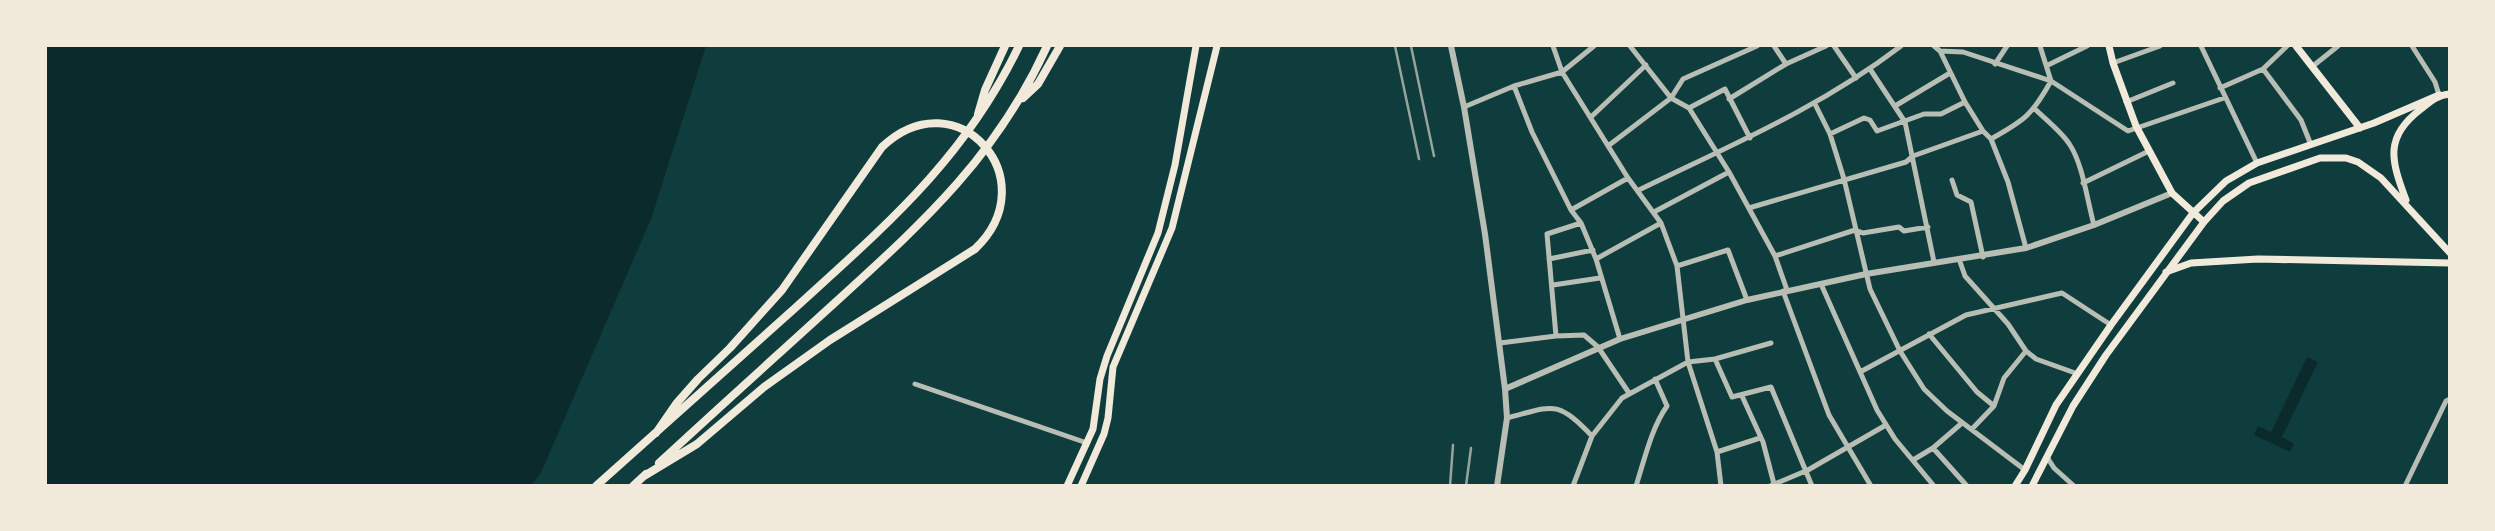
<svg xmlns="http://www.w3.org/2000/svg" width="2495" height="531" font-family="'Exo 2',sans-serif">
<rect width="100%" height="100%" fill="#0f3d3e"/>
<!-- water -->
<path fill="#0a2a2b" d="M46,46H706L651,219L540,475L530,486L46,485Z
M2307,357L2318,362L2282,437L2294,444L2290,452L2254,435L2258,426L2271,432Z"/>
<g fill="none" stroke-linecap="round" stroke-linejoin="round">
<!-- minor -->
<path stroke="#b8beb3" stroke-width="5" d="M1553,46L1562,72L1628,178L1661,223L1677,266L1688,362L1717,452L1721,486
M1630,46L1671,98L1689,108L1729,172L1775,256L1787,290
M1774,46L1786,64
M1834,46L1856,78
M1934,46L1940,51L1963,52L2051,81L2128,131L2224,98
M2201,46L2257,163
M2412,46L2435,82L2439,95
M1940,51L1965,102L1983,131L1991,139L2008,182L2026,248
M2113,63L2160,46
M1995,64L2007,46
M2048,65L2087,46
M2313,66L2338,46
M1870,69L1905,122L1934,262
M2263,69L2301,120L2311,145
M1514,86L1532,132L1571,210L1581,223L1596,259L1620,339
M2220,88L2263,69L2287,46
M1729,99L1786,64L1826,46
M2126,102L2173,83
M1815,104L1830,134L1844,179L1870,289L1900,351L1924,389L1947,411L2025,470
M1895,106L1950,73
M1464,107L1514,86L1562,72L1594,46
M1689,108L1725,89L1750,138
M2035,109C2046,120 2062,132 2070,145C2083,165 2087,200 2094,225
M1591,117L1646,65
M1830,134L1864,118L1870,120L1877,131L1924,114H1941L1965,102
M1991,139C2025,120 2032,115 2051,81L2040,46
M1608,146L1671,98L1683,79L1757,46
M1952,180L1957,195L1971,202L1983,257
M2083,183L2149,151
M1639,190C1731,145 1818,109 1901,46
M1749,208L1906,162L1913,156L1983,131
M1571,210L1628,178
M1654,212L1729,172
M1775,256L1855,230L1863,233L1899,227L1904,231L1928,227
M1549,259L1593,250
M1596,259L1661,223
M1959,259L1965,276L2008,324L2026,351L2036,359L2078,374
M1677,266L1728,250L1747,300
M1821,284L1877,410L1895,439L1934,486
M1553,285L1600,278
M1783,291L1829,415L1871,486
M1929,334L1977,392L1994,406
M1556,336L1547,234L1581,223
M1500,343L1556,336L1584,335L1598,347L1629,393
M1715,359L1732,397L1771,387L1812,486
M1860,372L1966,315L2053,295L2062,293L2111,325
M915,384L1087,443
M1742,396L1763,442L1774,484
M1507,418C1554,406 1556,399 1592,436
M1972,429L1994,406L2004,378L2026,351
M1933,448L1967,486
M1717,452L1760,438
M2047,457L2054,468L2074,486
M1913,460L1933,448L1962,423
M1573,486L1592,436L1622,398L1688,362L1715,359L1771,343
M1636,486C1645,458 1651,429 1667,406L1655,379
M1770,486L1808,470L1886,425
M2405,486L2446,401L2450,399"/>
<!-- tertiary -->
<path stroke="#b8beb3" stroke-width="6" d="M1451,46L1464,107L1485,234L1505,389L1507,418L1497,486
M1505,389L1620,339L1747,300L1866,274L2026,248L2094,225L2172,193"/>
<!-- secondary -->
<path stroke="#f1e9da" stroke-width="7" d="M2109,46L2113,63L2136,126L2172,193L2204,222
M2296,46L2360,128
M2406,200C2391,160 2384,137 2421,109C2431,101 2437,95 2450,94
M2166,272L2191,263L2258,259L2450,263
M1067,486L1093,429L1100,379L1107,356L1158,233L1175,165L1196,46
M1081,486L1104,434L1108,418L1113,367L1172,228L1217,46
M2015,486L2025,470L2056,405L2111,325L2193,213L2226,181L2257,163L2374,123L2439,95
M2032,486L2073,406L2106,355L2204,222L2223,201L2249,183L2320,158H2346L2358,162L2381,178L2450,253"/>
<!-- trunk -->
<path stroke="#f1e9da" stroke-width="8" d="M1023,98L1038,84L1060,46
M978,114L985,90L1005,46
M659,463C715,411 772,360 828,309C919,226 995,160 1047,46
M644,476L697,444L764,387L830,340L975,249C1048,180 957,76 882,147L782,290L730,348L698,379L676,404L656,433
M596,486C662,427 728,368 794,309C885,226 964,160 1019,46
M633,486L646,474"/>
<!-- rail -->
<path stroke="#97a49c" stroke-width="2.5" d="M1395,46L1419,159
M1411,46L1434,156
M1450,486L1453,445
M1466,486L1471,448"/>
</g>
<!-- border -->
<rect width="2495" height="531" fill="none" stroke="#f1e9da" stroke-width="94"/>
</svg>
